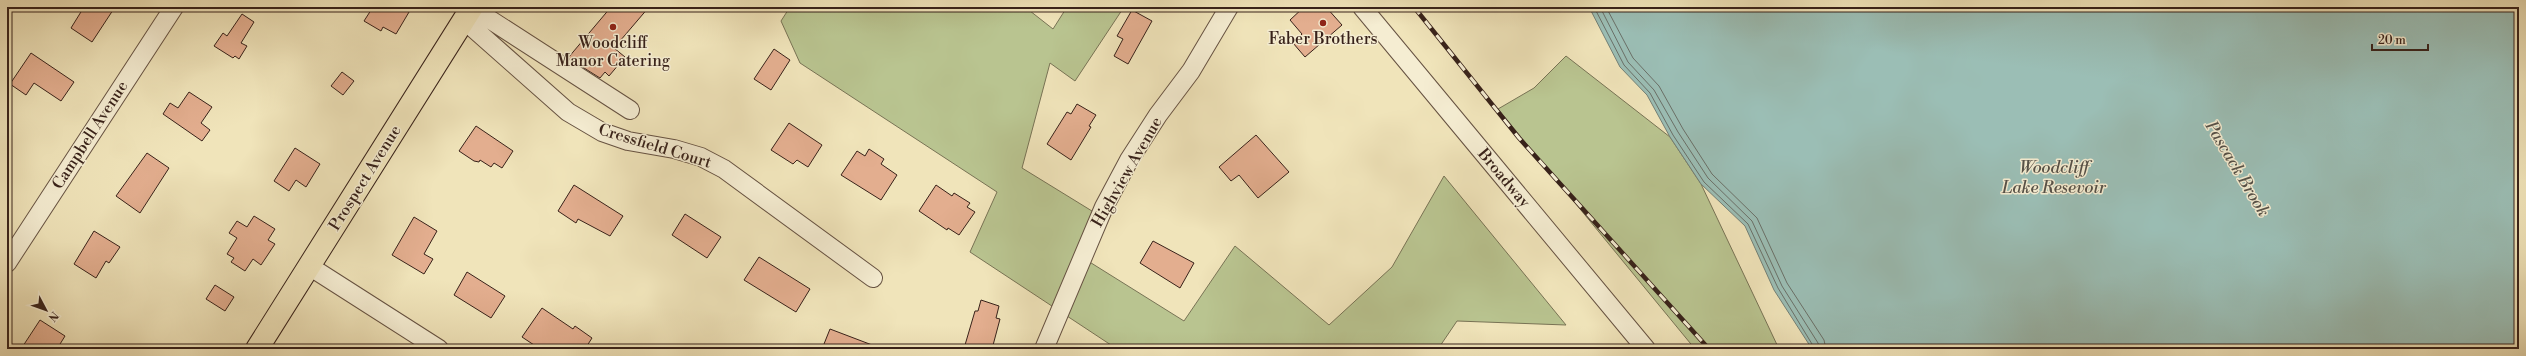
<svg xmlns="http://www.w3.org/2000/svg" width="2526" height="356" font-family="'Libre Bodoni',serif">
<rect width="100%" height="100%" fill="#f0e4ba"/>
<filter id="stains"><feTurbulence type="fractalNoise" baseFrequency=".005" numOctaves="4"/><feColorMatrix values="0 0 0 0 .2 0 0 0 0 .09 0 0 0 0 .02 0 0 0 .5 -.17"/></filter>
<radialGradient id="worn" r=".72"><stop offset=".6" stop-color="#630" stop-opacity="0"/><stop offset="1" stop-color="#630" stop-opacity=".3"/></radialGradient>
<!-- green -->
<path fill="#b9c490" stroke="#787355" d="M790,7H1025L1053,29L1067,7H1124L1075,81L1050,63L1022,168L1105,219L1080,256L1184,321L1235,246L1329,325L1392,267L1444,176L1566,325L1457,321L1438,349H1117L970,252L997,192L800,63L781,21Z
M1566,56L1670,137L1701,184L1779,349H1695L1498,109L1534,88Z"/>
<!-- water -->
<path fill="#9bbeb5" stroke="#738077" d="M1589,7H2519V349H1812L1774,290L1745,226L1701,184L1670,137L1647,95L1620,67Z"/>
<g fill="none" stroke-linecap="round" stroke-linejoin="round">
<!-- shore -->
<path stroke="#6a7068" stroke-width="1" d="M1594,7L1624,65L1650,93L1673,135L1704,182L1748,224L1778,288L1815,349
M1600,7L1628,62L1654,90L1678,132L1708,178L1752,221L1782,286L1818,343L1820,349
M1606,7L1633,58L1659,86L1683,129L1712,174L1757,218L1787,283L1824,340L1826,349"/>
</g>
<!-- building -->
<path fill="#e3ae8f" stroke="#38221a" d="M84,7H115L92,42L71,28Z
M373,7H412L396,34L383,27L381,31L364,21Z
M611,7H649L614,48L625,57L609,76L605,72L600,78L568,58Z
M1304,7H1326L1342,25L1305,57L1293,43L1302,34L1290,20Z
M1132,10L1152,21L1128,64L1114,56L1123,39L1117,36Z
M242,14L254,22L241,43L247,46L239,59L235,56L233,58L214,46L223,33L227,36Z
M774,49L790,60L771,90L754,79Z
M31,53L74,82L61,101L34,83L26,95L10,84Z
M342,72L354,81L343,95L331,86Z
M189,92L212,107L201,123L210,130L202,141L163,114L170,103L178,108Z
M1077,104L1096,115L1089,126L1091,127L1071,160L1047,144L1067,112L1071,114Z
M789,123L822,145L808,167L797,160L793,164L771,150Z
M476,126L513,151L502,168L494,163L491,167L480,160L479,162L474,161L459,151Z
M1256,135L1289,172L1258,198L1239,175L1231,181L1219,167Z
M295,148L320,164L306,187L296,180L289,191L274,181Z
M869,149L884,159L881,164L897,175L881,200L841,175L857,151L865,156Z
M147,153L169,168L140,213L116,196Z
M574,185L623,216L610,236L578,219L576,223L558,211Z
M936,185L952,196L954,193L970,203L967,207L975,212L959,235L948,228L947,230L919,211Z
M685,214L721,237L707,258L672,235Z
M254,216L275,229L268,240L275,244L261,265L253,259L245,271L231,262L234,258L227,254L237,238L229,233L237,221L247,227Z
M414,217L437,231L424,254L433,259L424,274L392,255Z
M94,231L120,247L109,263L106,261L96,278L74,264Z
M1153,241L1194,263L1180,288L1140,263Z
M759,257L810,289L796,312L744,280Z
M467,272L505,296L491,318L454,295Z
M215,285L234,297L225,311L206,299Z
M981,300L999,306L996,318L1000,319L992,349H979L965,345L975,311H978Z
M542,308L573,329L575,326L592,338L585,349H540L522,337Z
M40,320L65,336L57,349H21Z
M830,329L880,348V349H822Z"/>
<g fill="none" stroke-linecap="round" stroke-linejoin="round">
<!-- minor casing -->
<g stroke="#665242" stroke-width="20">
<path id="minor" d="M1362,7L1646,349
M472,8L630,110
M464,20L568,112L602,132L628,141L674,149L701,157L724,169L873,278
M7,263L174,7
M309,266L439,349
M1044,349L1104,207L1129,160L1158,115L1191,71L1229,7"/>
</g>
<!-- major casing -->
<g stroke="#38221a" stroke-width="24">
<path id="major" d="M257,349L472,7"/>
</g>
<!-- minor -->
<use href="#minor" stroke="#f5edd2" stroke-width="18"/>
<!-- major -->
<use href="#major" stroke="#f0e4ba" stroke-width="22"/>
<!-- rail casing -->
<g stroke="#38221a" stroke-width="4.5">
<path id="rail" d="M1414,7L1519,138L1709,349"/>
</g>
<!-- rail -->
<use href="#rail" stroke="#f5edd2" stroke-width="3" stroke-dasharray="9" stroke-linecap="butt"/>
</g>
<!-- markers -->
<g fill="#8f2418" stroke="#f5edd2" stroke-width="1.5">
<circle cx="1323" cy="23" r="4"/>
<circle cx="613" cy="27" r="4"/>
</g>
<g text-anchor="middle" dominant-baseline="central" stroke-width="3" stroke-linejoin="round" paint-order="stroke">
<!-- poi labels -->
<g font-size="16" fill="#38221a" stroke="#f5edd2">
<text x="1323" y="39">Faber Brothers</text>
<text x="613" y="43">Woodcliff<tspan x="613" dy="18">Manor Catering</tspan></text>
</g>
<!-- street labels -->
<g font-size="16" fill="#38221a" stroke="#f5edd2">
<text transform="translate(90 135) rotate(-57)">Campbell Avenue</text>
<text transform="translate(655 146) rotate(17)">Cressfield Court</text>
<text transform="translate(1127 172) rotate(-60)">Highview Avenue</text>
<text transform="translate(365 178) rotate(-58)">Prospect Avenue</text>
<text transform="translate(1504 178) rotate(50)">Broadway</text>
</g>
<!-- water labels -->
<g font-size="17" font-style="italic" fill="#565148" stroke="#f5edd2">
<text x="2054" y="168">Woodcliff<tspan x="2054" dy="20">Lake Resevoir</tspan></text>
<text transform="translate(2237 169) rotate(59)">Pascack Brook</text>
</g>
</g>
<!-- margin -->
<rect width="2526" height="356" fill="none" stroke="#f0e4ba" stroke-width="24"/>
<rect x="8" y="8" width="2510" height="340" fill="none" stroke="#38221a" stroke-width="2"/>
<rect x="12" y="12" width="2502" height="332" fill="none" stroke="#38221a"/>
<!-- north arrow -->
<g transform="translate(46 310) rotate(131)" stroke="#f5edd2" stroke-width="3" paint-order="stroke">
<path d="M0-3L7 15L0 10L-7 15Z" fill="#38221a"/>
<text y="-6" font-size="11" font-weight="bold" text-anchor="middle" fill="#38221a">N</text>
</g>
<!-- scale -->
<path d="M2372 44v6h56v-6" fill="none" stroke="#38221a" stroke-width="2"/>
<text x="2378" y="44" font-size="12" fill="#38221a" stroke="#f5edd2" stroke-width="3" paint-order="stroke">20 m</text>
<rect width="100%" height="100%" filter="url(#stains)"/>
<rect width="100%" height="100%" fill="url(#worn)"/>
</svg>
